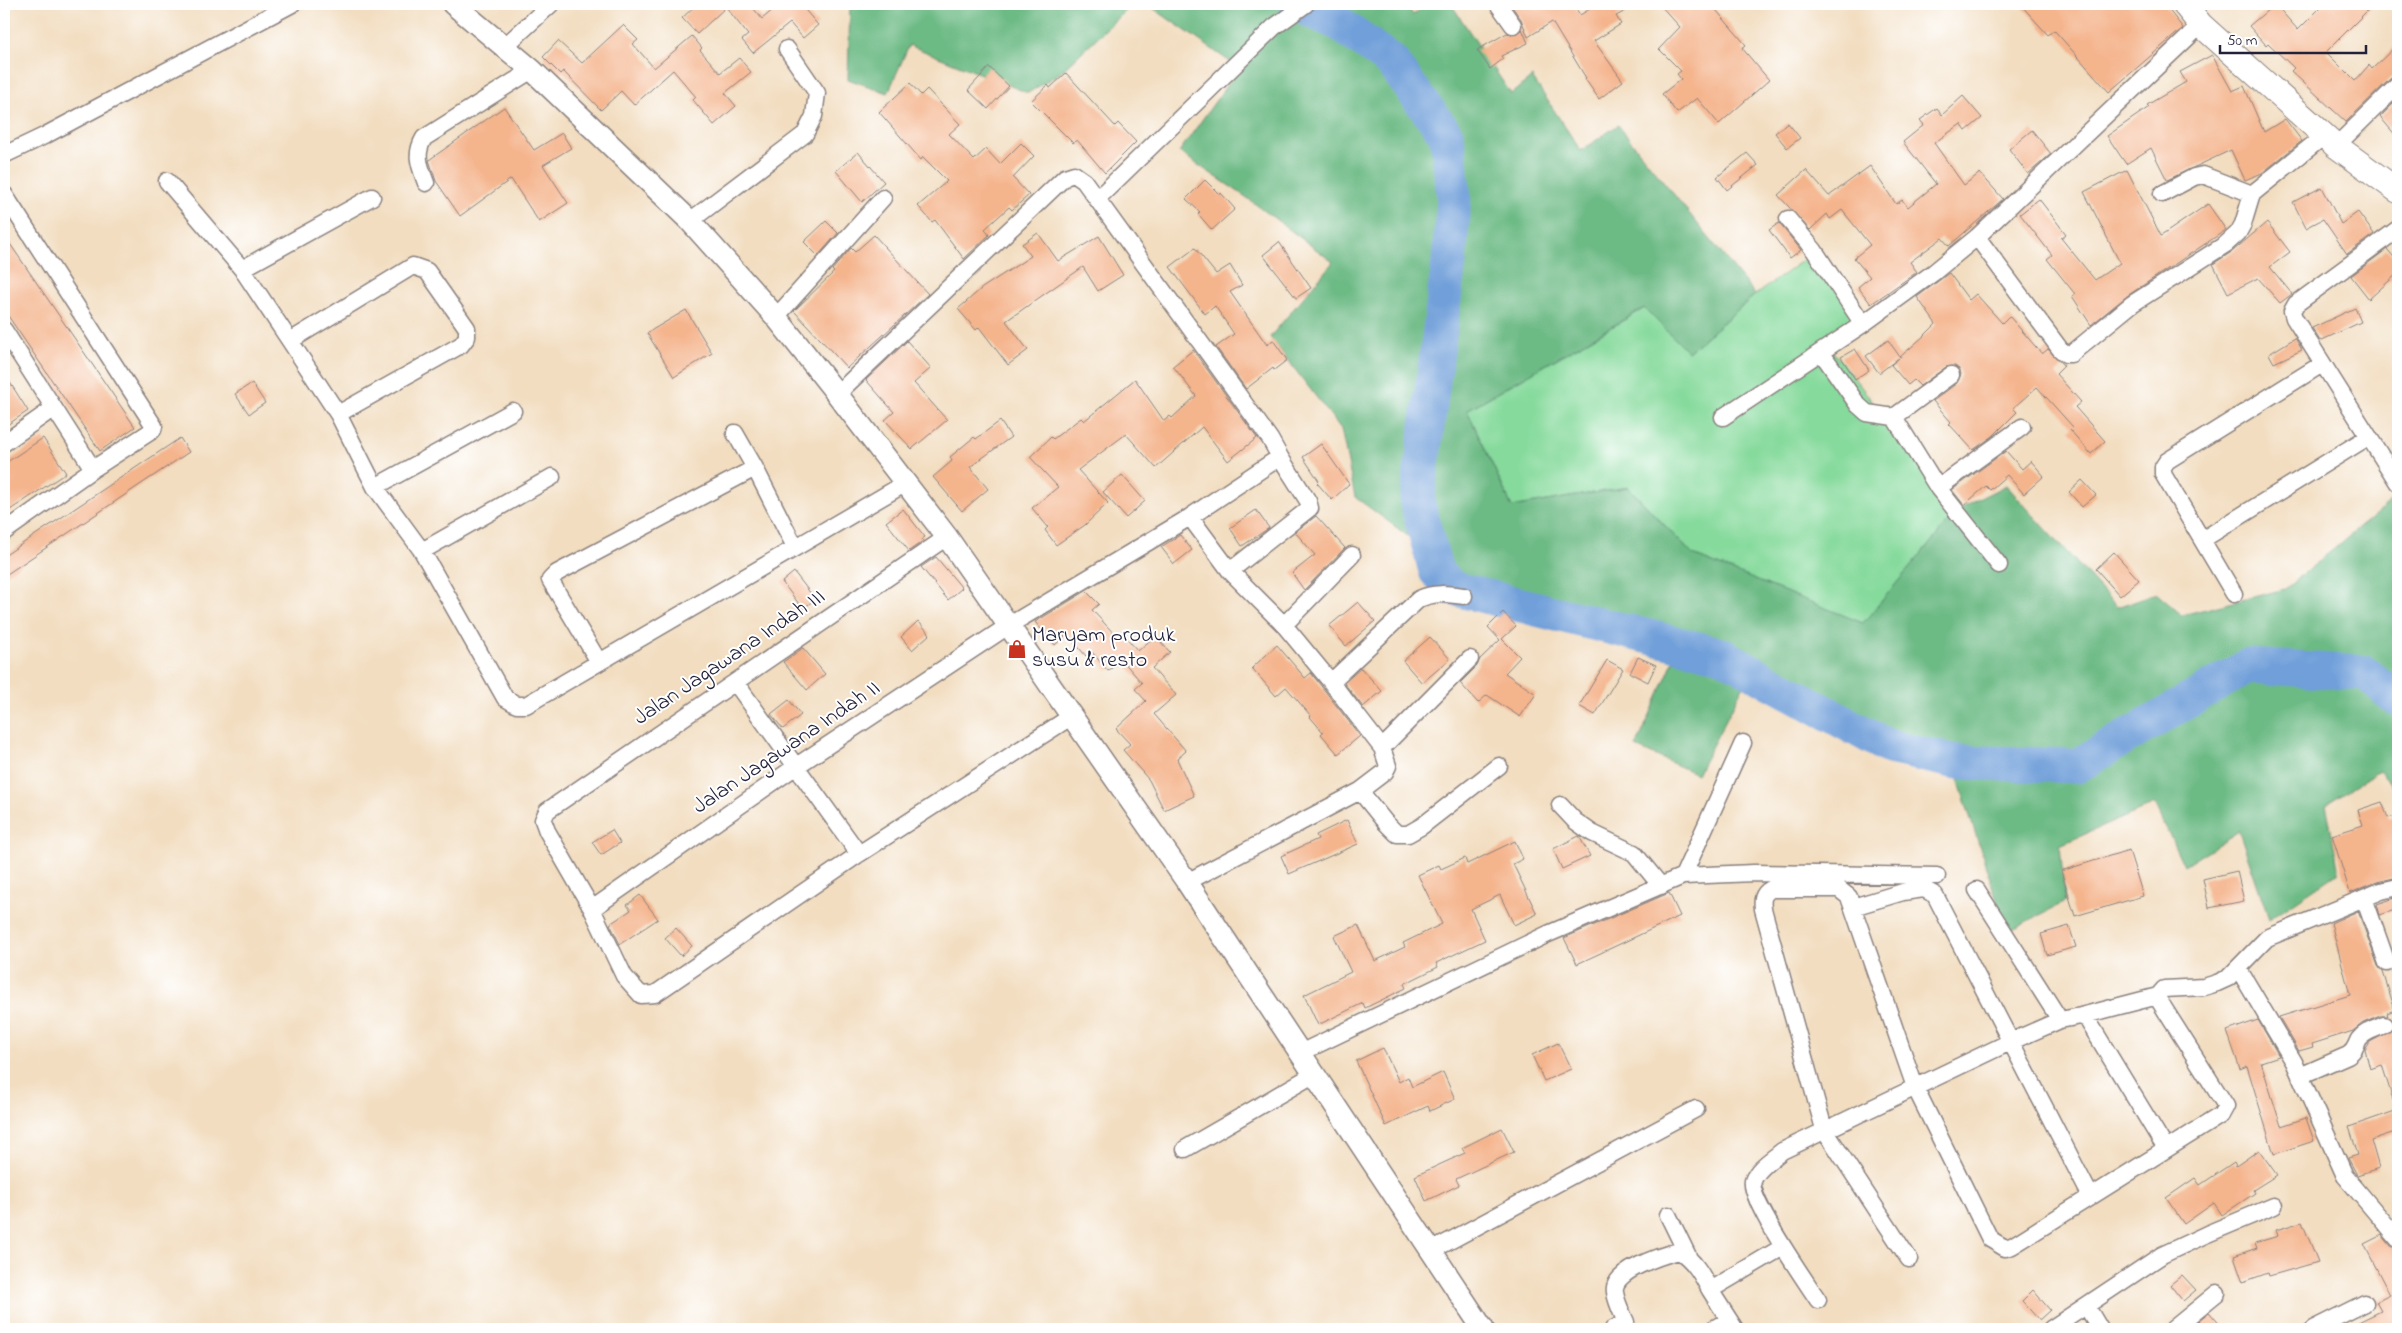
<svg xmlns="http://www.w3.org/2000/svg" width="2402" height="1333" font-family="'Indie Flower',sans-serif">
<rect width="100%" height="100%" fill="#fff"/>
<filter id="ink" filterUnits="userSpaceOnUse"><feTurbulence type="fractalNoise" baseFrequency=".02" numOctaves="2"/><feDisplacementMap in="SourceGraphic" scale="10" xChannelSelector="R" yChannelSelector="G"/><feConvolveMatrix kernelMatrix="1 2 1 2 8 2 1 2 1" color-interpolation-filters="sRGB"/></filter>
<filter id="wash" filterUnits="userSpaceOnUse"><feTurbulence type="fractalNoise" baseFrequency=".0096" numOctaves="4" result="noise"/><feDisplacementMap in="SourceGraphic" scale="20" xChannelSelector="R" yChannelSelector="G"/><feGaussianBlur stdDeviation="1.12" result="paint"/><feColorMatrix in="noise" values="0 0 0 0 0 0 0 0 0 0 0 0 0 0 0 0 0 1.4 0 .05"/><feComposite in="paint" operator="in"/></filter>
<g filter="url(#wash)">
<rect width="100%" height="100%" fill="#f2ddc0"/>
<!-- green -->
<path fill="#86da9c" stroke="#547e6c" d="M1813,253L1858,317L1825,342L1959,509L1863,624L1693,555L1628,487L1512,507L1467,410L1645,308L1688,352L1755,295Z"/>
<!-- forest -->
<path fill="#6cba84" stroke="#476e60" d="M850,4H1132L1061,72L1028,93L909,45L888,93L848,79Z
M1147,4H1406L1413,15L1427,4H1451L1511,94L1532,77L1581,151L1618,125L1755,295L1688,352L1644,308L1467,410L1512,507L1628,487L1693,555L1863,623L1959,509L2006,485L2117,607L2156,593L2182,615L2285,589L2398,496V792L2379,771L2326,804L2339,872L2269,919L2239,831L2184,866L2155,804L2060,845L2065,902L2007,932L1957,776L1810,708L1756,663L1697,774L1636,747L1684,636L1581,616L1507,609L1355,497L1341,429L1270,337L1333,262L1246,197L1179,152L1239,68Z"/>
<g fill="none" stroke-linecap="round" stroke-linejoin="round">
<!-- river -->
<path stroke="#709fd9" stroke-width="35" d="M1296,4L1338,23L1392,62L1447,136L1454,197L1449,262L1417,502L1436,571L1452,588L1722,655L1889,747L1957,762L2077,766L2248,666L2365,673L2398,700"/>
</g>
<g id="blocks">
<!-- building -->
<path fill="#f4b48c" d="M697,4H750L762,19L780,4H800L818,25L803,38L790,23L753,53L742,40L748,35L726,7L697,34L682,18Z
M1510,4H1573L1580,15L1598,4H1639L1616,16L1621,24L1594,41L1623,81L1599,99L1585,79L1586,78L1552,22L1528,37L1521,19Z
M1659,4H1711L1746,45L1742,48L1769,80L1719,124L1697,98L1677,113L1662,94L1681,79L1677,74L1681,71L1659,49L1680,27Z
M2020,4H2164L2183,28L2109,92L2054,30L2048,35Z
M2275,4L2298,30L2324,4H2374L2326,52L2355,81L2369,65L2372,69L2398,44V75L2391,78L2346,122L2291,71L2294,68L2268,43L2266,45L2249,26Z
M623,25L638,40L633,44L654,68L692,36L702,48L700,50L720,73L739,58L751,72L725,93L736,106L714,125L693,100L696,97L673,70L634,105L621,91L601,110L563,71L560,74L543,57L558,41L582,63Z
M1522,29L1528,43L1501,56L1503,59L1490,69L1477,50L1507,33L1514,35Z
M2212,55L2232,91L2244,86L2264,132L2285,119L2302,141L2262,173L2245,180L2231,150L2167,180L2151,148L2126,164L2107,136L2149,107L2147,105L2186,82L2180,72Z
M989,67L1009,86L988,109L968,90Z
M1066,73L1115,126L1118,123L1136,142L1105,173L1077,140L1073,143L1031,101L1048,85L1050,88Z
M910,83L921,95L927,89L960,124L949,134L974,160L986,149L1000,164L1021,143L1034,156L1013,178L1029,195L1012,210L1009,207L985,229L989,235L964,259L935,220L932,222L918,206L947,181L923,157L921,160L879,112Z
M1963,96L1982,118L1966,131L1961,124L1934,143L1964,185L1980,173L2003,199L1949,246L1942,238L1910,262L1917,272L1871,304L1858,287L1870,277L1854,258L1870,245L1842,210L1830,219L1827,214L1810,230L1778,195L1806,170L1829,196L1870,166L1896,204L1902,200L1908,207L1936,184L1903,142L1924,125L1920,120L1937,108L1942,115Z
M2398,99V138L2380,117Z
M504,107L534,150L562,133L571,148L543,165L568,203L539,222L511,179L460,216L436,181L429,160Z
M1788,123L1800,138L1787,148L1775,133Z
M2032,130L2051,154L2028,174L2009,149Z
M858,152L884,182L862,202L836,171Z
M1747,153L1758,165L1727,190L1717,177Z
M2127,170L2161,236L2208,204L2226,230L2127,296L2091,325L2072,296L2075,294L2047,259L2052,255L2020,214L2039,199L2066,234L2061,238L2095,280L2120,263L2084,192Z
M1205,180L1220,195L1221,193L1235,209L1212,230L1198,214L1200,212L1186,199Z
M2322,187L2341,224L2358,212L2374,234L2347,254L2323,219L2306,228L2293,202Z
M826,221L838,233L818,256L804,242Z
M2267,222L2290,252L2270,267L2292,294L2280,303L2258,278L2228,293L2213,264L2233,251Z
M1779,223L1801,250L1790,258L1769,230Z
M1038,233L1058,261L1099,236L1123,275L1098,291L1083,267L1006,321L1028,350L1008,365L979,327L976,330L958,309L982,288L1031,256L1022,244Z
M4,235L135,427L100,451L4,310Z
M874,235L928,294L847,368L794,311L834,272L832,270L851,248L855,252Z
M1279,242L1311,288L1296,298L1263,255Z
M1195,248L1216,274L1230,265L1242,285L1230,292L1267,345L1273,340L1287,360L1274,370L1273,368L1246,389L1216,347L1234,334L1215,306L1205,314L1170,267Z
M2387,249L2398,262V273L2369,299L2351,276Z
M1949,273L1969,300L1976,294L2002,323L2009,316L2042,354L2048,349L2064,366L2056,374L2081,402L2075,407L2105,441L2091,454L2070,430L2073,427L2037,387L2013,408L2017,412L1993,436L1973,450L1949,424L1951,422L1933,401L1957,383L1961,374L1959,369L1955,366L1946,367L1920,386L1914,380L1908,385L1891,365L1899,358L1879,373L1866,356L1888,340L1900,357L1925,335L1936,324L1917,297Z
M2355,308L2361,322L2320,341L2312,328Z
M686,310L712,353L674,377L647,333Z
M2295,338L2302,350L2274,363L2269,354Z
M907,341L931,368L914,383L947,420L912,449L885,420L894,412L866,380Z
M1855,349L1869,370L1855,379L1841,357Z
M1193,350L1257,438L1228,461L1202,427L1156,468L1126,434L1078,470L1108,503L1085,525L1056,545L1045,530L1048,527L1032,508L1058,487L1030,457L1051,437L1053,439L1081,418L1084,421L1135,379L1164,421L1170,416L1172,418L1196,396L1173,366Z
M4,373L28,411L4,427Z
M252,383L265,403L249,414L235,394Z
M1000,421L1011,437L970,467L988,489L962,511L933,477L952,461L950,457L974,437L976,439Z
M43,438L66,473L4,514V464Z
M180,438L189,452L4,576V556Z
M1321,444L1349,484L1332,500L1317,483L1319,481L1303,457Z
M2006,451L2022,469L2031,461L2044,476L2024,494L2007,475L1990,490L1986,486L1964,505L1952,490Z
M1122,475L1145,501L1126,518L1103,492Z
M2082,480L2096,495L2082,507L2069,492Z
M903,509L925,537L922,539L923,541L909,551L886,522Z
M1256,510L1269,528L1242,546L1230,528Z
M1316,516L1345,548L1304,590L1292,573L1315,555L1295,532Z
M1180,535L1192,550L1174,564L1161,547Z
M2114,552L2139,580L2120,596L2096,569Z
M936,557L962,588L948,600L921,567Z
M794,572L815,599L803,609L782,582Z
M1086,591L1099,604L1092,610L1118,638L1123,634L1138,651L1155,636L1170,652L1152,668L1176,695L1154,714L1186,751L1177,759L1194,796L1164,810L1149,780L1123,750L1130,744L1116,729L1146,701L1135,689L1142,683L1122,660L1108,671L1091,651L1086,656L1067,634L1055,645L1035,622Z
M1358,602L1375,621L1346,646L1329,626Z
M1503,612L1516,626L1502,639L1520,657L1505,673L1536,694L1520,717L1487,695L1478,703L1460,683L1477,666L1480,659L1500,640L1488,627Z
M918,621L930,634L912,650L901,637Z
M1430,637L1450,659L1422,683L1403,661Z
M1277,645L1305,678L1311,673L1360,736L1338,754L1321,734L1323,732L1310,717L1311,716L1286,687L1276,696L1252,668Z
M803,648L825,674L807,690L783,662Z
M1638,657L1656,665L1648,682L1630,673Z
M1607,660L1623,669L1595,715L1579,706Z
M1361,668L1382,691L1363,707L1344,683Z
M789,700L801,715L783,729L771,714Z
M2382,802L2388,818L2398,815V877L2377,882L2350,893L2332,835L2363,825L2358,810Z
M1347,820L1358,844L1289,874L1281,856L1318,839L1316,835Z
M612,830L620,843L601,855L592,842Z
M1579,836L1590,856L1562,869L1553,849Z
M1515,841L1523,859L1513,864L1537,914L1514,925L1500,895L1471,909L1485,940L1436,963L1438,967L1404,984L1406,988L1365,1008L1363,1003L1318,1025L1304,995L1351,972L1334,936L1358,925L1375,961L1405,947L1403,943L1442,924L1418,875L1439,865L1441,869L1465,858L1467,864Z
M2129,850L2143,896L2075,916L2061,871Z
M2237,871L2244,901L2209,908L2203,879Z
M1669,893L1680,916L1577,964L1564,938Z
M640,895L658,919L620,944L610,924L631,910L627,905Z
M2398,897V909L2380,915L2377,904Z
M2358,911L2378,966L2383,972L2395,1010L2387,1013L2388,1016H2380L2363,1023L2353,1031L2312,1044L2313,1047L2299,1051L2279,1017L2350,995L2331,923Z
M2069,926L2076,947L2047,955L2041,934Z
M676,928L692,946L681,956L665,938Z
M2258,1020L2279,1056L2261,1062L2281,1126L2306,1118L2314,1141L2274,1154L2247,1066L2240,1069L2227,1031Z
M2392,1030L2398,1049V1106H2395L2382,1065L2370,1069L2365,1050L2370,1042Z
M1558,1043L1571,1069L1544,1081L1532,1055Z
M1383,1048L1399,1082L1408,1077L1412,1087L1443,1072L1455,1099L1430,1111L1428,1106L1386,1126L1356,1061Z
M2398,1110V1131L2371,1140L2379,1168L2357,1175L2348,1158L2358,1155L2349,1127Z
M1502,1128L1514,1152L1456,1179L1459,1185L1426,1201L1415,1176L1465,1153L1462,1148Z
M2259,1150L2277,1175L2253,1190L2255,1193L2222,1215L2214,1203L2184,1224L2166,1198L2195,1178L2200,1185L2234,1162L2236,1166Z
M2302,1222L2318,1262L2269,1276L2268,1273L2243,1282L2234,1256L2257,1248L2255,1243L2278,1236L2276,1230Z
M2382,1235L2391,1246L2398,1250V1329H2344L2381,1311L2376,1302L2390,1295L2364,1244Z
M2182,1275L2196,1290L2183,1301L2170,1285Z
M2033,1290L2050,1310L2039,1320L2022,1301Z
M2209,1312L2224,1329H2188Z"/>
</g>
</g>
<g filter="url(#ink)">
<use href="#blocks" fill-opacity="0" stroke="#8a807e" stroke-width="1"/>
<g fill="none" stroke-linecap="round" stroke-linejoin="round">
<!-- minor casing -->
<g stroke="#8a807e" stroke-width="19">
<path id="minor" d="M1498,4L1513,25
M504,47L551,4
M2336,146L2398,85
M4,155L44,136L292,4
M167,181L242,269L290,341L338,414L375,487L422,551L505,698L517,705H526L906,483
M426,183C420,166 414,155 424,138L532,70
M4,194L154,426L153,430L93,469L4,532
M2162,194L2194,177L2203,175L2252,194
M1097,199L1274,27L1306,4
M1788,219L1814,250L1863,324
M690,221L805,134L814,116L817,93L787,49
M1977,237L2060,349L2066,354H2071L2132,304L2226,244L2238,233L2243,224L2252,194L2325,135
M242,269L372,197
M776,317L883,198
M4,330L93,469
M290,341L413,266L427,271L467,328V337L461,345L338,414
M1821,352L1858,405L1867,413L1894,417L1938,488L2022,427
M1723,417L1863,324L1933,273L1977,237L2201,25
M1894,417L1951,375
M4,443L54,408
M755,468L795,547
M2398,483L2294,318L2292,311L2296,304L2398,229
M375,487L513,411
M1938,488L1999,565
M947,537L547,811L543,820L547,831L592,909L624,976L641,995L655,994L859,854L1072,716
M2202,540L2368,437
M422,551L552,477
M1230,571L1310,508L1308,501L1280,457
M2234,594L2163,474V467L2167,461L2322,364
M1284,625L1352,555
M599,662L550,580L557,573L755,468L735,433
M735,682L859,854
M1331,682L1419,599C1434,592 1448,594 1464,596
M1382,748L1470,659
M1360,791L1385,822L1397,834H1408L1422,826L1499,766
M1560,805L1575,821L1592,833L1634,853L1661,886
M1683,876L1743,743
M1187,882L1360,791L1385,772L1388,766L1382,748L1331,682L1284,625L1230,571L1190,517
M1977,890L2060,1020
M2364,898L2387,963
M1853,907L1903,892L1924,889L1935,895L2090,1195
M592,909L795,767L1008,626L1190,517L1280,457L1270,439L1097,199L1084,181L1074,174L1065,177L837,394
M2238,968L2294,1062L2345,1176L2398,1239
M2081,1016L2158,996
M1300,1053L1548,934L1683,876L1754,873L1937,876
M2300,1076L2348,1055C2356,1050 2355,1046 2359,1039C2365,1031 2376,1029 2384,1025
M1185,1149L1313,1075
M1668,1215L1688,1256
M1431,1251L1696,1109
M1909,1259L1824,1129L1763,909C1762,900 1762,894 1771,889H1839L1849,897L1915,1087L1990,1239L2005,1248L2012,1246L2221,1115L2226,1106L2160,1002L2158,996L2164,989L2204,987L2217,983L2228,978L2267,938L2381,891L2398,887
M1710,1290L1735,1329
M1818,1300C1806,1282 1748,1198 1753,1181C1757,1168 1773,1159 1782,1151L2010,1042L2060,1020L2081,1016L2087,1019L2166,1149
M2087,1307L2100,1329
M1613,1329L1626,1322C1622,1313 1616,1302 1615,1292C1611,1271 1663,1255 1679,1251C1694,1260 1702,1275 1710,1290L1783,1247
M1713,1329L1729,1320
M2051,1329L2162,1255L2207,1234L2274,1206
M2173,1329L2217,1293
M2313,1329L2365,1303"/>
</g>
<!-- tertiary casing -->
<g stroke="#8a807e" stroke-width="24">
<path id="tertiary" d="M453,4L532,70L690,221L776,317L837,394L947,537L1187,882L1483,1329"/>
</g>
<!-- secondary casing -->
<g stroke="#8a807e" stroke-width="26">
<path id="secondary" d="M2184,4L2201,25L2336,146L2398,191"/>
</g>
<!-- minor -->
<use href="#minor" stroke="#fff" stroke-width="16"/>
<!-- tertiary -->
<use href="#tertiary" stroke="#fff" stroke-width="21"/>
<!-- secondary -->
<use href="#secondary" stroke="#fff" stroke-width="24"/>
</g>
</g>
<!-- icons -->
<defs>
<g id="shop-bare" transform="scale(1.5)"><path d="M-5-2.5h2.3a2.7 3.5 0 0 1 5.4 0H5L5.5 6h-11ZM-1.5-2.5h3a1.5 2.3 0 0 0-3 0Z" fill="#c8321e" stroke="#fff" stroke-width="2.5" paint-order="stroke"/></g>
</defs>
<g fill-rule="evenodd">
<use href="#shop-bare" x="1017" y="649"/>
</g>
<g text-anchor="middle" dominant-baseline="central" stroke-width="4" stroke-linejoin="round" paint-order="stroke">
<!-- poi labels -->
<g font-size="22" fill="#22223b" stroke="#fff" text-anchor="start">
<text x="1032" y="636">Maryam produk<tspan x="1032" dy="25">susu &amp; resto</tspan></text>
</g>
<!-- street labels -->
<g font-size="22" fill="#22223b" stroke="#fff">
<text transform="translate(730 658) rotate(-34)">Jalan Jagawana Indah III</text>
<text transform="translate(787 748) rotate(-34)">Jalan Jagawana Indah II</text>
</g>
</g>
<!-- margin -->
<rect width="2402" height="1333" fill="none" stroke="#fff" stroke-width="20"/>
<!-- scale -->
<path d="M2220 45v8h146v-8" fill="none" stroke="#22223b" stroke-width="2.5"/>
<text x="2227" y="45" font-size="15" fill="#22223b" stroke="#ffffff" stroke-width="4" paint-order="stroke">50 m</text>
</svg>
